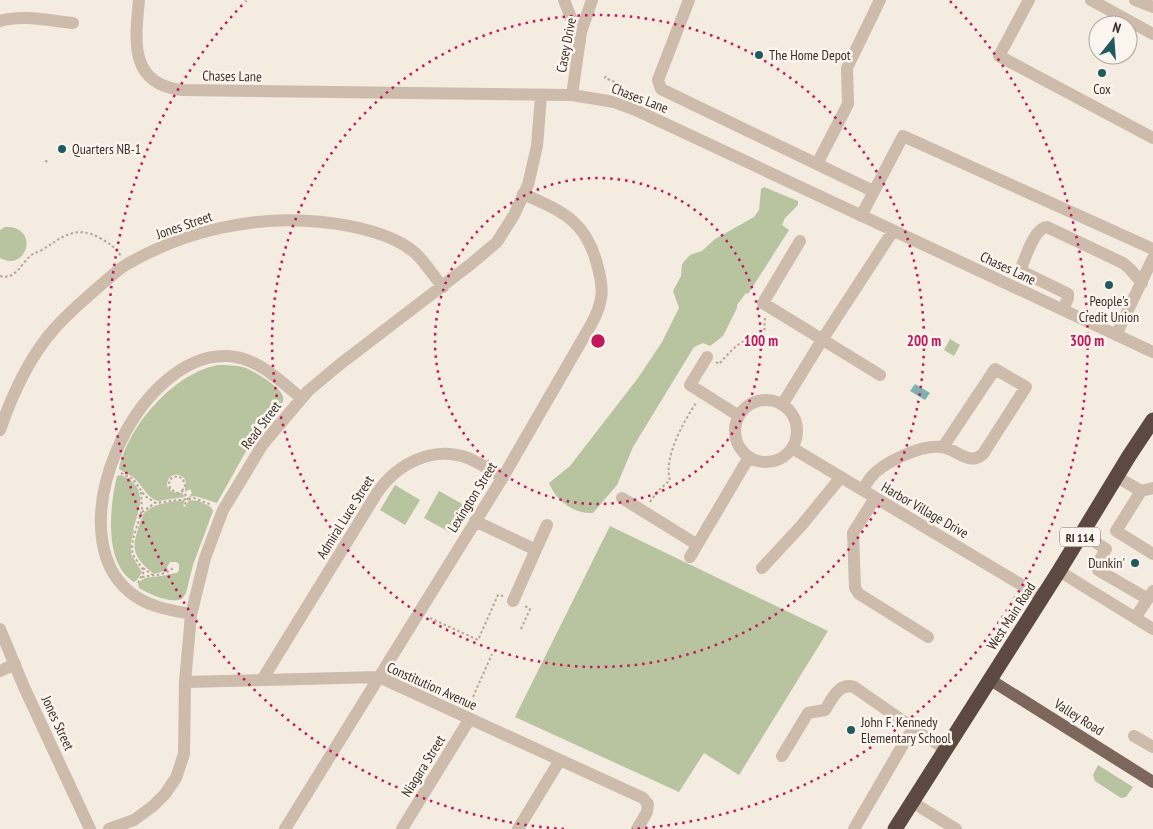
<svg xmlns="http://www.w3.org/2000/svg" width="1153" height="829" font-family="'PT Sans Narrow',sans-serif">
<rect width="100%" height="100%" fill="#f4ebe1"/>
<!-- green -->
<path fill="#b8c4a0" d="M764,187L798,201V205L785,218L782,225L789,230L748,294L746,293L737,305V308L723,336L710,346L703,343L694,347L633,447L617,485L593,513C574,514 556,501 549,483L570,466L638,378L662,342L679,308L673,291L681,276L682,264L690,255L702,251L715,239L754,217L759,210L761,189Z
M5,227C40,225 28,273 0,258V230Z
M950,339L960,345L954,356L944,350Z
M218,365C227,365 236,365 246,368C255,372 281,387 283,397C284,402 282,404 280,408L276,405L271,411L274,414L245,453L217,503L195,496L189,497L192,493L190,489L185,492C185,484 189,479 179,475C171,474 167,479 167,486L172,492L182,493L185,497L158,501C146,497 143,486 134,478C130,474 124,473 119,469C128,426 174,373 218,365Z
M121,475C149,486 140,508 133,529L134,530L131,542V552L132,556L142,572L137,580L134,582C103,563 110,505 117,476Z
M395,485L420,500L405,525L380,510Z
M439,491L466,506L451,533L424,518Z
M185,500L183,506L185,507L189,500L199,501L211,507L213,511L193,565L186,593L182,599C169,604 150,594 139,588L138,585C143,575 151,578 161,576C166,576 171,573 177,573L179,570V564L176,562H170L167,567L168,570L154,574C127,553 133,544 143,514C153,503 171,502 185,500Z
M610,526L828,631L739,775L704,753L679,792L515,717Z
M1098,765L1133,787L1126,797L1121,798L1095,781L1093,775Z"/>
<!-- water -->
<path fill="#7fb0b2" d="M915,384L930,393L925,400L910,391Z"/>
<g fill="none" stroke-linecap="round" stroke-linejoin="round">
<!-- path -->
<path stroke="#b9a596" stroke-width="2" stroke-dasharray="2.5 2.5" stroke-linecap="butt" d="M606,76L605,78L620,84
M45,161L50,162
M0,276C16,281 21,262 33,254C35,253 37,252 40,251C62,238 74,224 100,238C109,243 116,248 121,256
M716,362L719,364C732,350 743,335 764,337L765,317
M121,473L133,479L145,496L156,503L194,498L212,505
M182,491L185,486L183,479L178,476L172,478L169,481L170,489L177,493L182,491L188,498L184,506
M650,502L657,492L670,480C663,458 684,421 696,403
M142,512L155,503
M143,568L153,575
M142,577C154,574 164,577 174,567
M138,583L144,571L133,555L132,549L133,539L142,510L141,492
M430,618L478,640L498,595L503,596
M521,629L530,609L523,605
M469,706L492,654"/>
<!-- minor -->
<path stroke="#cdbbac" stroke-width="12" d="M139,0C135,41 129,84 182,90L572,95L614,102L638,111L1153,352
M564,0L580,41
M689,0L658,80L661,89L873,191
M1029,0L999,56L1153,138
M1091,0L1153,34
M1135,0L1153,7
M0,21C22,14 51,21 73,23
M572,95L581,32L592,0
M817,164L848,104L847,68L880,0
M861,216L903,136L1153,249
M800,241L763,303L880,375
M1063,310L1068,298V294L1025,273L1021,268C1026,257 1034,228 1047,227L1123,263L1130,269L1142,283
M1116,335L1153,258
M707,357L690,385L739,416
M735 431a31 31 0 1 1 62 0a31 31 0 1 1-62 0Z
M782,405L822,340L893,231
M0,430C12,395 30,356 55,328C69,312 86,298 102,284C111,277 119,268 129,263C187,230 256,215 322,222C350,225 392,233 414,252C423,259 434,277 443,287
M792,448L1042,597
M1117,477L1141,491L1153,488
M862,490C865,486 868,481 871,477C884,462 920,445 941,447C956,448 969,467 983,454L1026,387L995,369L943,447
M1141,491L1116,531L1153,554
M622,498L696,544
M875,498L853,533L855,588L859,594L928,637
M475,521L536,550
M1082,534L1106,549L1098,563V570L1148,599
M690,557L749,457
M762,568L801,526L841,477
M1059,571L1153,629
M513,601L547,525
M191,614C170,610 148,607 131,593C55,534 136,353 227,356C257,357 279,380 301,398
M1135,618L1153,591
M0,629L24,687L90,829
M0,671L15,664
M262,680L377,493C397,464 432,445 468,458C480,463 491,471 503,477
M185,682L379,677L643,798L648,804L647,812L637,829
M1134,736L1153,747
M782,756L808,713L825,710C832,699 839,682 854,687L923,735
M912,802L956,829
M109,829L134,820L153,806L165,794L176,778L184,754L185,682L191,615L205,558L223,510L263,444L308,391L339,365L471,264L497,242L514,215L528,185L537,146L541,96
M285,829L503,477L592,323C603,302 604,290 598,268C587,221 564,212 523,194
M402,829L469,720
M518,829L560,760
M854,829L908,736C924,731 932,741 945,749"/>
<!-- major -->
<path stroke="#7d675c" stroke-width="12" d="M989,679L1153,782"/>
<!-- highway -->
<path stroke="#5c4a42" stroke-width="15" d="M895,829L1059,571L1129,456L1153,420"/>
</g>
<!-- distance rings -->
<g fill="none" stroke="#c2185b" stroke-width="2.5" stroke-dasharray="2.5 5">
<circle cx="598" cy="341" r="163"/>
<circle cx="598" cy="341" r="326"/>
<path d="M564 829A489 489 0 0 1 246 1M950 1A489 489 0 0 1 632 829"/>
</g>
<!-- markers -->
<g fill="#1f5a5e" stroke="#fbf5ee" stroke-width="2">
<circle cx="759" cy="55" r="5"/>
<circle cx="1102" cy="73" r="5"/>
<circle cx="62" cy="149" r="5"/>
<circle cx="1109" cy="285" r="5"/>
<circle cx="1135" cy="563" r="5"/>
<circle cx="851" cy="730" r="5"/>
</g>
<g text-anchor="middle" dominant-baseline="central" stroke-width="5" stroke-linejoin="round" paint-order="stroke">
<!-- shield labels -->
<rect fill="#fbf5ee" stroke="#756b66" stroke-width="1" x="1060" y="527.5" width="40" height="19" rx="4"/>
<g font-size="12" font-weight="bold" fill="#3b302b">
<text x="1080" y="537">RI 114</text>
</g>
<!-- street labels -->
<g font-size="14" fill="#3b302b" stroke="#fbf5ee">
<text transform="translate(566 45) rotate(-79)">Casey Drive</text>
<text transform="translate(232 76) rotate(1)">Chases Lane</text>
<text transform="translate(640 98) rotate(21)">Chases Lane</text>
<text transform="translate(184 225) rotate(-19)">Jones Street</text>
<text transform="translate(1008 268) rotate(25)">Chases Lane</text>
<text transform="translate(261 425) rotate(-53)">Read Street</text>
<text transform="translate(472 497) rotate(-58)">Lexington Street</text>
<text transform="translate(925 510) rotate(30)">Harbor Village Drive</text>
<text transform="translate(345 517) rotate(-58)">Admiral Luce Street</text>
<text transform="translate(1011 616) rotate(-57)">West Main Road</text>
<text transform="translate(432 686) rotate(24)">Constitution Avenue</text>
<text transform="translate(1079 717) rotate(32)">Valley Road</text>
<text transform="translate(58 723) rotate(65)">Jones Street</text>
<text transform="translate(423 766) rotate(-58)">Niagara Street</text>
</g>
<!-- poi labels -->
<g font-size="14" fill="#3b302b" stroke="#fbf5ee" text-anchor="start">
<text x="769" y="55">The Home Depot</text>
<text x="1102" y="89" text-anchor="middle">Cox</text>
<text x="72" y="149">Quarters NB-1</text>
<text x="1109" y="301" text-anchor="middle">People's<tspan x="1109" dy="16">Credit Union</tspan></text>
<text x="1125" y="563" text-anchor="end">Dunkin'</text>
<text x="861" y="722">John F. Kennedy<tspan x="861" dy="16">Elementary School</tspan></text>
</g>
</g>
<circle cx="598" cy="341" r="8" fill="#c2185b" stroke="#fbf5ee" stroke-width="2.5"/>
<g font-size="15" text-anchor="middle" font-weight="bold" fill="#c2185b" stroke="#fbf5ee" stroke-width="5" stroke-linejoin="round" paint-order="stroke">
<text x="761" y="346">100 m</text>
<text x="924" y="346">200 m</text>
<text x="1087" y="346">300 m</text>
</g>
<!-- north arrow -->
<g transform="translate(1113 40) rotate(17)"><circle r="24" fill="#fbf5ee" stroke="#aea6a0"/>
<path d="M0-4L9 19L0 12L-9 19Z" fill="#1f5a5e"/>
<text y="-8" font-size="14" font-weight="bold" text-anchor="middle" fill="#3b302b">N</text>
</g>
</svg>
